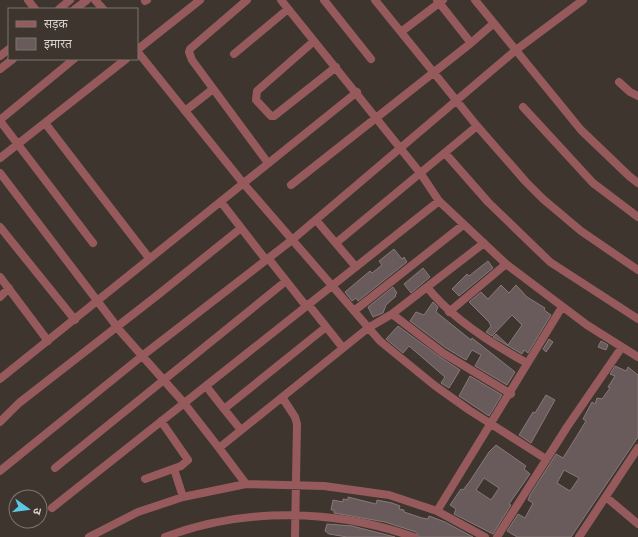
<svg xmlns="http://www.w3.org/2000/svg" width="638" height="537" font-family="Lato,'Noto Sans Devanagari',sans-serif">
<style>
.building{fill:#695b5b;stroke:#887979;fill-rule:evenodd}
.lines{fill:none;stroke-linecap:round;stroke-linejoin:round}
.minor{stroke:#975a5c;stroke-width:8}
.tertiary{stroke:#975a5c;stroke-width:8}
</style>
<rect width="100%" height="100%" fill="#3f352f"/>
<!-- building -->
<path class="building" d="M 394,249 L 402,259 L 404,257 L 407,262 L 358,301 L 356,298 L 352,301 L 345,292 L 370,271 L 372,273 L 382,265 L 379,261 Z
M 488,261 L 493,268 L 459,296 L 452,289 L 467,274 L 469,276 Z
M 423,268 L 430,277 L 411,293 L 404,284 Z
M 501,285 L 509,293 L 516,285 L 527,297 L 545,308 L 544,310 L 551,315 L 528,353 L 524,350 L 522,354 L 493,337 L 496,334 L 508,345 L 522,325 L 512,315 L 492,336 L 486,332 L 491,326 L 489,322 L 469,302 L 481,292 L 488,299 Z
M 393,287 L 397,293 L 395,295 L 396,296 L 386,305 L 383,313 L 373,317 L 368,307 Z
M 433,302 L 438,307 L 436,312 L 471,340 L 472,338 L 515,372 L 507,385 L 475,366 L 481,355 L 472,350 L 466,360 L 446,348 L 410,321 L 416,312 L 424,315 Z
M 398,326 L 440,357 L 460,370 L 449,388 L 441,383 L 445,377 L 409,346 L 403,353 L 386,339 Z
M 549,339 L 553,342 L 546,352 L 543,349 Z
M 601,341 L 608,345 L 606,350 L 598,347 Z
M 615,366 L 626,371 L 628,367 L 638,375 L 638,437 L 571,537 L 517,537 L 507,531 L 518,514 L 525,518 L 532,505 L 533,503 L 528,500 L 530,495 L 556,454 L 563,458 L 570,447 L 586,421 L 583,419 L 592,402 L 595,404 L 597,398 L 602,399 L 610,388 L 608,387 L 615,376 L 610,374 ZM 564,470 L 579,478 L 570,491 L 557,483 Z
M 470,376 L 502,395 L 489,416 L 459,396 Z
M 546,395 L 555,400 L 531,443 L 519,435 L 533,412 L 535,413 Z
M 496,445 L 526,466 L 524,469 L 530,474 L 509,504 L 511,505 L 493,534 L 454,514 L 456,509 L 450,505 L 461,489 L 463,490 L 470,481 L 489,452 ZM 484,478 L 499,488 L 491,500 L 476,490 Z
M 348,497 L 376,504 L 377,500 L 392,503 L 400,506 L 399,509 L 404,510 L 404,512 L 422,518 L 428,519 L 429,516 L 445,522 L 473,537 L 419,537 L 416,532 L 385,522 L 334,513 L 334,510 L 331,510 L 333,500 L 343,502 L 343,499 L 348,500 Z
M 327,524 L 352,526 L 395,537 L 347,537 L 329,534 L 325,531 Z"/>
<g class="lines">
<!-- minor -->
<path class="minor" d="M 28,0 L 35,9
M 95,0 L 103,9
M 247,0 L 190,49 L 189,52 L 192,60 L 268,163
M 281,0 L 421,174 L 439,201 L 506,264 L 587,325 L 638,357
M 324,0 L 371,59
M 375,0 L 477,126 L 526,182 L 543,199 L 581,231 L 638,270
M 437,0 L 471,43 L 494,23
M 475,0 L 581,130 L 629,176 L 638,183
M 145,1 L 147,0
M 401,32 L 443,0
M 314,41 L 257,91 L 256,100 L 271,116 L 274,116 L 336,67
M 137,50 L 200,0
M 137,51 L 243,183 L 380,341 L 434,385 L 469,410 L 546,459
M 234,54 L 288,9
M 619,82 L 630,92 L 638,96
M 523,107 L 593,183 L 638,217
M 185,111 L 213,89
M 0,120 L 74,59
M 0,121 L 93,243
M 45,123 L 149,258
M 445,153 L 488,202 L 550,262 L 638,319
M 0,158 L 126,59
M 0,173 L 121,332 L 184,403 L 219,448
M 291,185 L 471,43
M 221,202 L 266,260
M 316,220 L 356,267
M 0,227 L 75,320
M 336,243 L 477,126
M 268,258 L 306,306
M 0,277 L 48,341
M 427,287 C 452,319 492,344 527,363
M 0,297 L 9,288
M 308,304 L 343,348
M 354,311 L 463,225
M 449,312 L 506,264
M 392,314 L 443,353 L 511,394
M 0,379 L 357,92
M 206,386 L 224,409
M 282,397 L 295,417 L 297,424 L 295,537
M 0,422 L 19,403 L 159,294 L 241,228
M 241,430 L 224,409 L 326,327
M 55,468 L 286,281
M 174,469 L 183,497
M 0,471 L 142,356 L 292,240 L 516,50 L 583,0
M 145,479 L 181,466 L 188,460 L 161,421
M 246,484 L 219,448 L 368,328 L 392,314 L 484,243
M 606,497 L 638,524
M 52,508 L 439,201
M 437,511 L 562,307
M 89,537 L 138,512 L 183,497 L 246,484 L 324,486 L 389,495 L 437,511 L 485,537
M 165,537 C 244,507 335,509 414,537
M 497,537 L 567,427 L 622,347
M 579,537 L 638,448"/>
<!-- tertiary -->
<path class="tertiary" d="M 59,9 L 70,0
M 75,9 L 87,0
M 0,56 L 9,49
M 0,69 L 13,59"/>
</g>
<!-- legend -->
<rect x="8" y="8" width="130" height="52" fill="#3f352f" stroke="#7d746f"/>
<rect x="16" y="21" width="20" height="6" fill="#975a5c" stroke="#7d746f"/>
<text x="44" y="28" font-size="12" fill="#d9d2ce">सड़क</text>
<rect x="16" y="38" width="20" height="12" fill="#695b5b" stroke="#7d746f"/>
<text x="44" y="48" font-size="12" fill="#d9d2ce">इमारत</text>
<!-- north arrow -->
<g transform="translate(28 509) rotate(104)"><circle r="19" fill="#3f352f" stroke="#7d746f"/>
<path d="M0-3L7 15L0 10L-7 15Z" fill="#5bc8e6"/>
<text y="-6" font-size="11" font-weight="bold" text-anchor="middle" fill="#d9d2ce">उ</text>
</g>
</svg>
